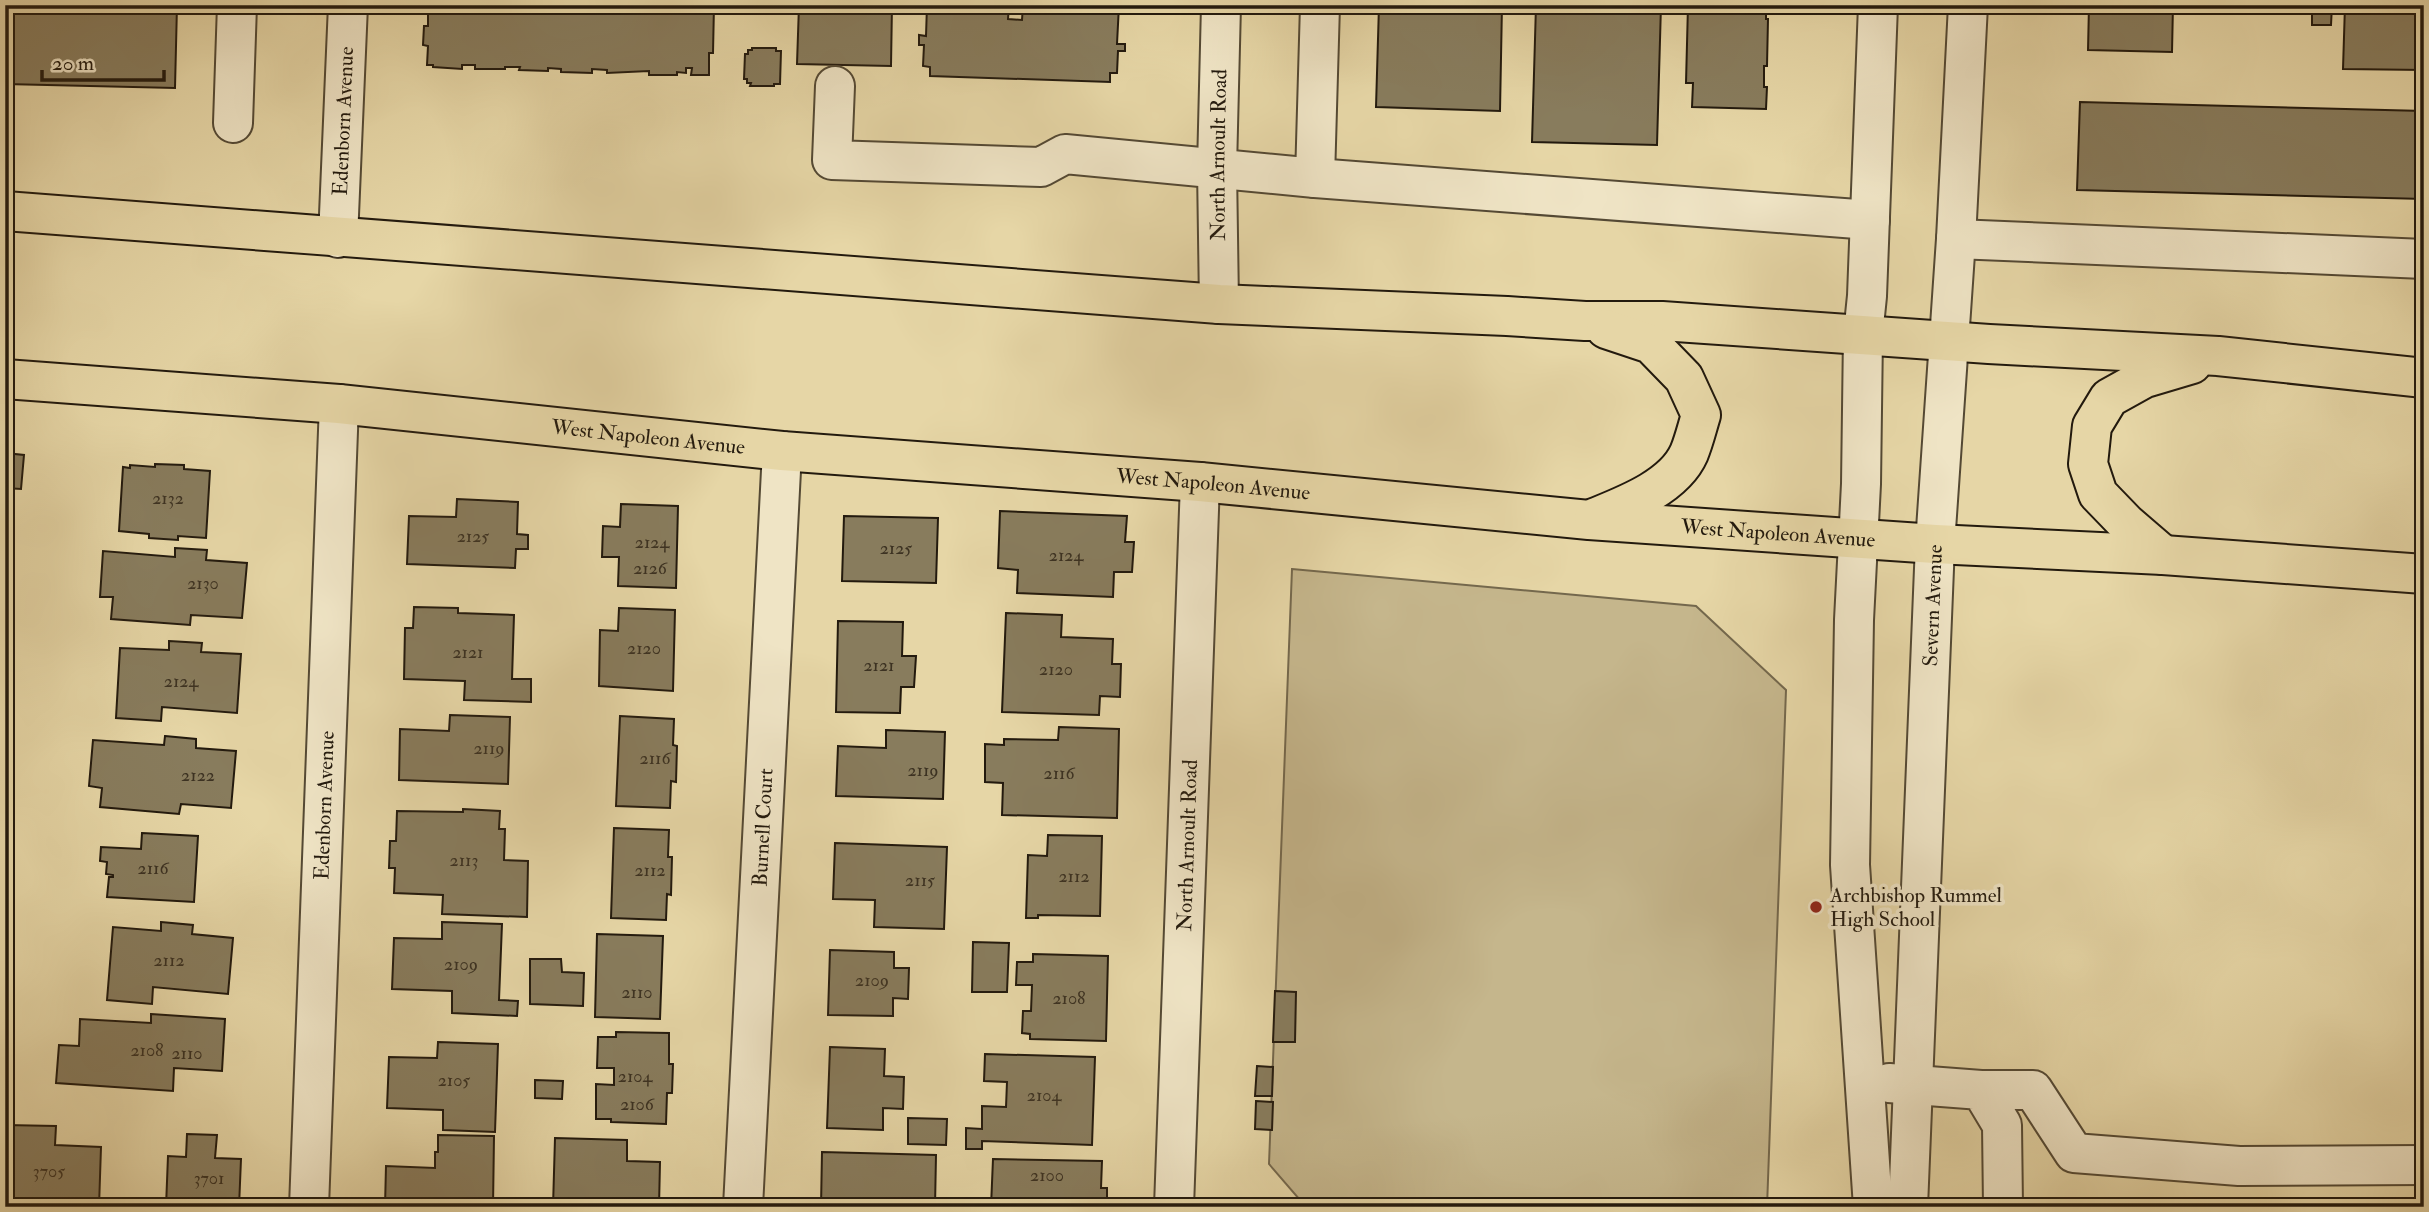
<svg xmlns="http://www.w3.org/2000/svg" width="2429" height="1212" font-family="'IM FELL Double Pica',serif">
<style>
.green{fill:#c5b68c;stroke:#74684d;stroke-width:2}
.building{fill:#887c5d;stroke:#231a0e;stroke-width:2}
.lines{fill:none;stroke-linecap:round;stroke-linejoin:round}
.minor-casing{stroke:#544934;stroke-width:42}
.major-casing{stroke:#231a0e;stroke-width:42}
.minor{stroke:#efe4c5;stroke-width:38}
.major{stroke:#e6d6a6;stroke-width:38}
.poi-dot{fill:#8f2418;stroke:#efe4c5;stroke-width:2.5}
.labels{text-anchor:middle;stroke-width:7;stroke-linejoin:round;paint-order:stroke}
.number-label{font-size:18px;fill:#3c3222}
.street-label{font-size:21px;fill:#231a0e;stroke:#efe4c5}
.poi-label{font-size:21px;fill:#231a0e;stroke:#efe4c5;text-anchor:start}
</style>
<rect width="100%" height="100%" fill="#e6d6a6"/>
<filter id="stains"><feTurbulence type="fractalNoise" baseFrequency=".00286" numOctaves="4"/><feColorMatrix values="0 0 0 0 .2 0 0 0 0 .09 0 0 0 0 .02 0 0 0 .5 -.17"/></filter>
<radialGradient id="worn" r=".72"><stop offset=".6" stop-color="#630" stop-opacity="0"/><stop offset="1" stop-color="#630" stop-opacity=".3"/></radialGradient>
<!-- green -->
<path class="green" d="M 1292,569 L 1696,606 L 1786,690 L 1767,1207 L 1306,1207 L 1269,1164 Z"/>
<!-- building -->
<path class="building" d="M 5,5 L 177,5 L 175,88 L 5,84 Z
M 425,5 L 714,5 L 713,53 L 709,53 L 709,75 L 691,75 L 692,68 L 686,68 L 686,73 L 677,72 L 677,75 L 649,75 L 649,71 L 607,73 L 607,70 L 592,69 L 592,73 L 561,72 L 561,69 L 548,68 L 548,71 L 519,70 L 520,67 L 505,67 L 505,69 L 475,69 L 475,65 L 462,65 L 462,69 L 433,67 L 433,65 L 427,65 L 428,46 L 423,45 L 424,26 L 428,26 L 428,11 L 425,11 Z
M 799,5 L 892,5 L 891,66 L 797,64 Z
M 927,5 L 1009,5 L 1008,19 L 1022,20 L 1023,5 L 1119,5 L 1117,44 L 1125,44 L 1125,51 L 1118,51 L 1117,73 L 1110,73 L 1110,82 L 930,76 L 930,67 L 923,66 L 924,45 L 919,45 L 919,35 L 926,36 Z
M 1379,5 L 1502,5 L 1500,111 L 1376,107 Z
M 1536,5 L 1661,5 L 1657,145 L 1532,142 Z
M 1688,5 L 1766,5 L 1766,19 L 1768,19 L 1767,66 L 1764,66 L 1764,87 L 1767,87 L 1766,109 L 1692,107 L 1693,83 L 1686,83 Z
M 2089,5 L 2173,5 L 2172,52 L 2088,50 Z
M 2312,5 L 2332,5 L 2331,25 L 2312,25 Z
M 2345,5 L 2424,5 L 2424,70 L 2343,69 Z
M 752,48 L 776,48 L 776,51 L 781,51 L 780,84 L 774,84 L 774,86 L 750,86 L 751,83 L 747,83 L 747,79 L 744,79 L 745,54 L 748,54 L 748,50 L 752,50 Z
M 2080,102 L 2424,111 L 2424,199 L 2077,190 Z
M 5,453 L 24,455 L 21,489 L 5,488 Z
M 155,464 L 184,465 L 184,469 L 210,471 L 206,538 L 178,536 L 178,540 L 149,538 L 149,534 L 119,531 L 123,467 L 130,468 L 130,465 L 155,467 Z
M 457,499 L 518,502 L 517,534 L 528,535 L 528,549 L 516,549 L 515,568 L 407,564 L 409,516 L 456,517 Z
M 621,504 L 678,506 L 676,588 L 618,586 L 619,557 L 602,557 L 603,526 L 620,527 Z
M 1000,511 L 1127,516 L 1125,542 L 1134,542 L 1132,572 L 1114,572 L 1113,597 L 1017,593 L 1018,570 L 998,568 Z
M 844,516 L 938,518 L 936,583 L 842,581 Z
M 175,548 L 207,550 L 206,560 L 247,563 L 242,618 L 191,615 L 190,625 L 111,619 L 113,597 L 100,597 L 103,551 L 175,557 Z
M 5,566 L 8,566 L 5,603 Z
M 414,607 L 458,608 L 458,613 L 514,615 L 512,679 L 531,679 L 531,702 L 464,700 L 465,681 L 404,679 L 405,628 L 413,628 Z
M 619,608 L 675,610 L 673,691 L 599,686 L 600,630 L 618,631 Z
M 1006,613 L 1062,615 L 1061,637 L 1113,639 L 1112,664 L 1121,664 L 1120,697 L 1100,696 L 1099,715 L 1002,712 Z
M 838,621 L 903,622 L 902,656 L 916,656 L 914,687 L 901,687 L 900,713 L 836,712 Z
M 169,641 L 202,643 L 201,652 L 241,654 L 237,713 L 162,707 L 161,721 L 116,718 L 120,648 L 169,650 Z
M 450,715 L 510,717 L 508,784 L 399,780 L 400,729 L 449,731 Z
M 620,716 L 674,719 L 673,745 L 677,746 L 676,782 L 671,781 L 670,808 L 616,806 Z
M 1059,727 L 1119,729 L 1117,818 L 1002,815 L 1003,783 L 985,782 L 985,744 L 1004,745 L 1004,739 L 1058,740 Z
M 886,730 L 945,732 L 943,799 L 836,796 L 838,746 L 886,748 Z
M 165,736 L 196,739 L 196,748 L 236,751 L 231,808 L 181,804 L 179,814 L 100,807 L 102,788 L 89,786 L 93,740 L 164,745 Z
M 463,809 L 500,811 L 499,829 L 505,829 L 504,860 L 528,861 L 527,917 L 442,914 L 443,895 L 394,893 L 395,868 L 389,868 L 390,841 L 396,841 L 397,811 L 463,812 Z
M 614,828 L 669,830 L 668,857 L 672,857 L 671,895 L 667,894 L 666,920 L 611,918 Z
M 142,833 L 198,836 L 194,902 L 107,897 L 109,877 L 113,877 L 113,875 L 106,874 L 107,862 L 100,861 L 101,847 L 141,849 Z
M 1048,835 L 1102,836 L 1100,916 L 1038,915 L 1038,918 L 1026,918 L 1028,855 L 1047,856 Z
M 835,843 L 947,847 L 944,929 L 874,927 L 875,900 L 833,899 Z
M 161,922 L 193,925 L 192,934 L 233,938 L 228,994 L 153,987 L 152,1004 L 107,1000 L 113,927 L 161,931 Z
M 442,922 L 502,924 L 499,1000 L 518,1001 L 517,1016 L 452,1013 L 452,991 L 392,989 L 394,938 L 442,939 Z
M 597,934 L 663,936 L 660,1019 L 595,1017 Z
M 973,942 L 1009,943 L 1007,992 L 972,992 Z
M 830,950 L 894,952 L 894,968 L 909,968 L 908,999 L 893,998 L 893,1016 L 828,1015 Z
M 1033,954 L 1108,956 L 1106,1041 L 1030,1039 L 1030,1034 L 1022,1033 L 1023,1011 L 1031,1011 L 1032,985 L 1016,985 L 1017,962 L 1033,962 Z
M 530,959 L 561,959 L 562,972 L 584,973 L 583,1006 L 530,1004 Z
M 1275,991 L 1296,992 L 1295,1042 L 1273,1042 Z
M 151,1014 L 225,1019 L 222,1071 L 174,1068 L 173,1091 L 56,1083 L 59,1045 L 79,1046 L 80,1019 L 151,1023 Z
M 616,1032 L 669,1033 L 669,1064 L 673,1064 L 672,1093 L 667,1093 L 666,1124 L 611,1122 L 611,1119 L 596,1119 L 596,1084 L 614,1085 L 614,1068 L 597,1068 L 598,1037 L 616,1037 Z
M 438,1042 L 498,1044 L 495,1132 L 443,1130 L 443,1110 L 387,1108 L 389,1057 L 437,1058 Z
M 830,1047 L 885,1049 L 884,1076 L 904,1077 L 903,1109 L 883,1108 L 883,1130 L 827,1128 Z
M 985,1054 L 1095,1057 L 1092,1145 L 982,1141 L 982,1149 L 966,1149 L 966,1128 L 982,1129 L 982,1106 L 1006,1107 L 1007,1082 L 984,1081 Z
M 1257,1066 L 1273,1067 L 1272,1096 L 1255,1096 Z
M 535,1080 L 563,1081 L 562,1099 L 535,1098 Z
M 1256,1101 L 1273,1102 L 1272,1130 L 1255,1129 Z
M 908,1118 L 947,1119 L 946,1145 L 908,1144 Z
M 5,1125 L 56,1126 L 55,1145 L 101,1147 L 99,1207 L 5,1207 Z
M 187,1134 L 217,1135 L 215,1158 L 241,1159 L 239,1207 L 166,1207 L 168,1156 L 186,1157 Z
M 438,1135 L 494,1136 L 493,1207 L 385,1207 L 386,1166 L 435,1168 L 435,1152 L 438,1152 Z
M 555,1138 L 627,1140 L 627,1161 L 660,1162 L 659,1207 L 553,1207 Z
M 822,1152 L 936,1155 L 935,1207 L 821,1207 Z
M 993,1159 L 1102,1161 L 1101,1188 L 1107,1188 L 1107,1207 L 991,1207 Z"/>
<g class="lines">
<defs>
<g id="minor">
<path d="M 835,86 L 832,160 L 1041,167 L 1065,154 L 1315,178 L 1320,5"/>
<path d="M 233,123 L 237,5"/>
<path d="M 1315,178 L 1870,220"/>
<path id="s1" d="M 338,238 L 348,5"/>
<path d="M 1956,239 L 2424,259"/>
<path id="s2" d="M 1219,304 L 1217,168 L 1221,5"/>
<path d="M 1889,1083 L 1981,1090 L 2002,1125 L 2003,1207"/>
<path d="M 1981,1090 L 2033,1090 L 2074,1153 L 2239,1166 L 2424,1165"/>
<path id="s3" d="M 309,1207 L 339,404"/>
<path id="s4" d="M 743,1207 L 782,451"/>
<path id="s5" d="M 1174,1207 L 1200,482"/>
<path d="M 1873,1207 L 1850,865 L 1854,620 L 1861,484 L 1863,335 L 1867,296 L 1878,5"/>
<path id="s6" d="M 1908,1207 L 1935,544 L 1956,239 L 1968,5"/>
</g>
<g id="major">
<path d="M 5,211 L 1219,304 L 1507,316 L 1585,321 L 1662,321 L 1989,344 L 2218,356 L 2424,378"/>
<path id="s7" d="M 5,379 L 339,404 L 782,451 L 1200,482 L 1589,520 L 1935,544 L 2163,555 L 2424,574"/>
<path d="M 1594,518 C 1626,505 1674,487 1689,453 C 1694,441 1697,428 1701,415 L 1684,378 L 1651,344 L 1606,329"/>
<path d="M 2163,555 L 2127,524 L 2098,494 L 2088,464 L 2092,426 L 2109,398 L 2145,378 L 2192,364"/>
</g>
</defs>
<!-- minor casing -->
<use href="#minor" class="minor-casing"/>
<!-- major casing -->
<use href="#major" class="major-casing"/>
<!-- minor -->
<use href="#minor" class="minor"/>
<!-- major -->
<use href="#major" class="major"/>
</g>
<!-- markers -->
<circle class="poi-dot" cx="1816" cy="907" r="7"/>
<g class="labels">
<!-- number labels -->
<g class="number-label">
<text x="168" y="504">2132</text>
<text x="473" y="542">2125</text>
<text x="652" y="548">2124</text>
<text x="896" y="554">2125</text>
<text x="1066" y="561">2124</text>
<text x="650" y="574">2126</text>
<text x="203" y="589">2130</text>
<text x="644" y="654">2120</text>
<text x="468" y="658">2121</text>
<text x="879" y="671">2121</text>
<text x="1056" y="675">2120</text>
<text x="181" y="687">2124</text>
<text x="489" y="754">2119</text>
<text x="655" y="764">2116</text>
<text x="923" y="776">2119</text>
<text x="1059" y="779">2116</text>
<text x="198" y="781">2122</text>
<text x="464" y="866">2113</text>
<text x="153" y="874">2116</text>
<text x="650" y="876">2112</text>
<text x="1074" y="882">2112</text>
<text x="920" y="886">2115</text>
<text x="169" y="966">2112</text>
<text x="461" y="970">2109</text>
<text x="872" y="986">2109</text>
<text x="637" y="998">2110</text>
<text x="1069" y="1004">2108</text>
<text x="147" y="1056">2108</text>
<text x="187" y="1059">2110</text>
<text x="635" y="1082">2104</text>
<text x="454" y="1086">2105</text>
<text x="1044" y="1101">2104</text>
<text x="637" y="1110">2106</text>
<text x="49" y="1177">3705</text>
<text x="1047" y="1181">2100</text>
<text x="209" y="1184">3701</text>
</g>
<!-- street labels -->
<g class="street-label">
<text dy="7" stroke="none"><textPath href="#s1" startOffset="117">Edenborn Avenue</textPath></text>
<text dy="7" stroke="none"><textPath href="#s2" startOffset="149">North Arnoult Road</textPath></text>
<text dy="7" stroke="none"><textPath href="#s7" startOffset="646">West Napoleon Avenue</textPath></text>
<text dy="7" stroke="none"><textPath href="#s7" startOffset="1213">West Napoleon Avenue</textPath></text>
<text dy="7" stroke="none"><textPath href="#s7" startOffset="1780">West Napoleon Avenue</textPath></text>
<text dy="7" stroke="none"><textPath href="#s6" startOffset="602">Severn Avenue</textPath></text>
<text dy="7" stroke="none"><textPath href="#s3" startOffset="402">Edenborn Avenue</textPath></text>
<text dy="7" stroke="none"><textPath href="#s4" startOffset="380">Burnell Court</textPath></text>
<text dy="7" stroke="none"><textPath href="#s5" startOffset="362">North Arnoult Road</textPath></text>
</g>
<!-- poi labels -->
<g class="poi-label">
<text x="1830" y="902">Archbishop Rummel<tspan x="1830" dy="24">High School</tspan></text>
</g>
</g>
<!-- margin -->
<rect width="2429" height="1212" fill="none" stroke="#e6d6a6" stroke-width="28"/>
<rect x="7" y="7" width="2415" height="1198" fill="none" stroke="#231a0e" stroke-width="3.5"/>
<rect x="14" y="14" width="2401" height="1184" fill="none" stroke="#231a0e" stroke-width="2"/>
<!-- scale -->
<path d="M42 70v10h122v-10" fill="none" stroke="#231a0e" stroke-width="3.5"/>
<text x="52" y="70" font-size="21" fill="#231a0e" stroke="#efe4c5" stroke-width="5" paint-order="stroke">20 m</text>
<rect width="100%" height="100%" filter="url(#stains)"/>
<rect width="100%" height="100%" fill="url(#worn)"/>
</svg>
